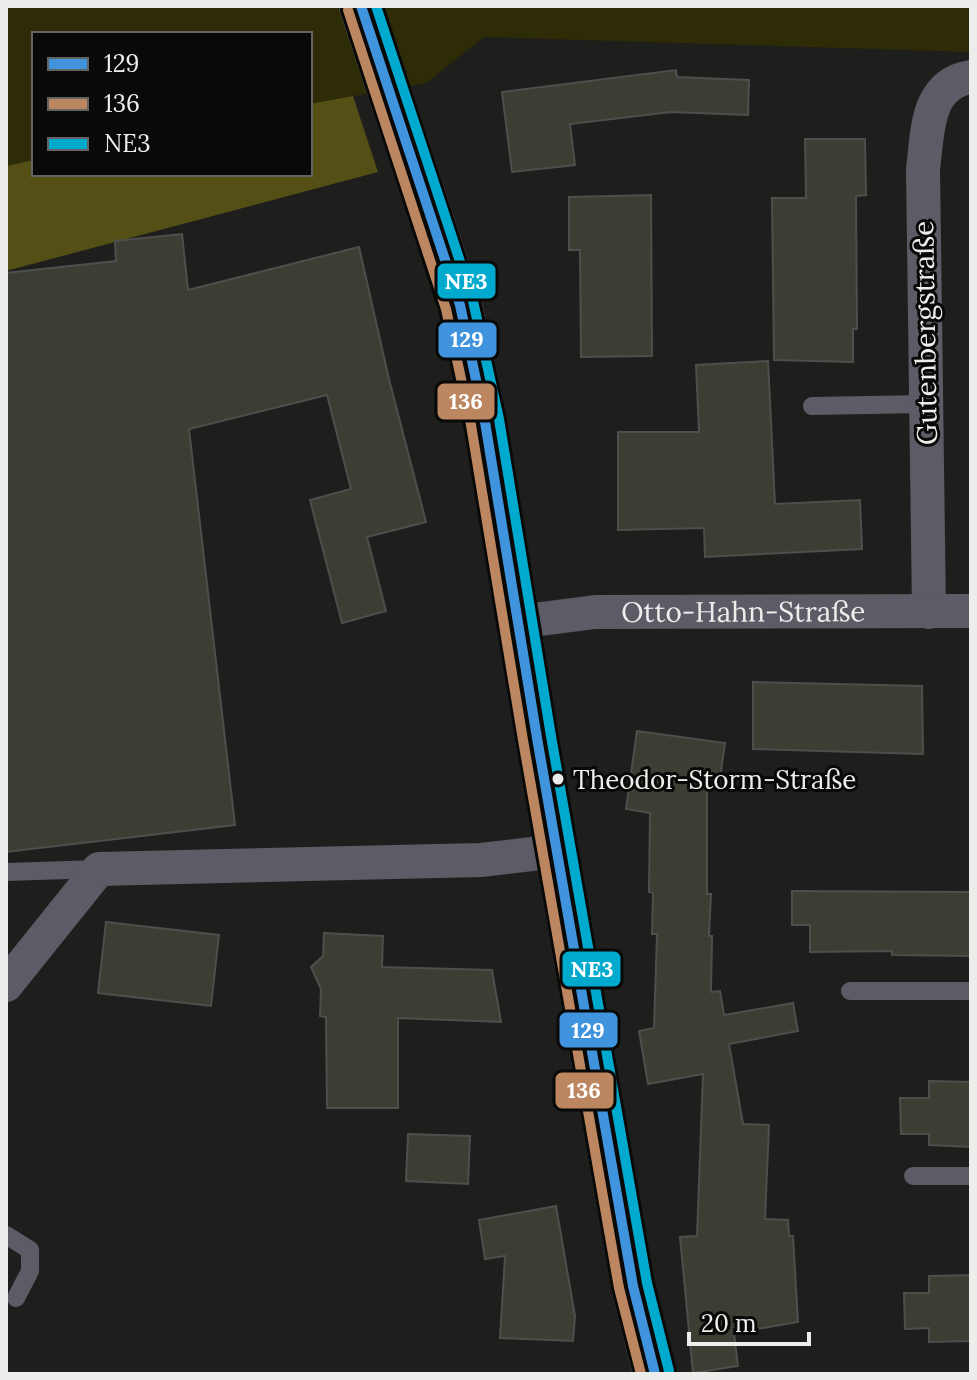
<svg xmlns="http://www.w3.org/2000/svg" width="977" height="1380" font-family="Lora,serif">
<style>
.green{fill:#2e2c06}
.forest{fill:#534f15}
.building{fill:#3e3d33;stroke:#4e4e4d;stroke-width:2}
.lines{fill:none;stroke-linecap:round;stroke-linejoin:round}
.lane{stroke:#5d5b65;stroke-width:18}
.street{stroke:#5d5b65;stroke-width:34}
.secondary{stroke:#55545e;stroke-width:44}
.bus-1-casing{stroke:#090908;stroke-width:16}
.bus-2-casing{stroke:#090908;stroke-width:16}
.bus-3-casing{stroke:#090908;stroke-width:16}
.bus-1{stroke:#4094de;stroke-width:10}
.bus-2{stroke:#bb8660;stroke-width:10}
.bus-3{stroke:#00a9ce;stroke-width:10}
.bus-dot{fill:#ededeb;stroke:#090908;stroke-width:3}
.labels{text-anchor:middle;stroke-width:6;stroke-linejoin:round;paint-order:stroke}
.bus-label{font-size:26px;fill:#ededeb;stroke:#090908;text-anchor:start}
.street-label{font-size:28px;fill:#ededeb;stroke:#090908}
.line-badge{stroke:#090908;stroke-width:3}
.badge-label{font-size:22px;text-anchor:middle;font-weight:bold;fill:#fff}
</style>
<rect width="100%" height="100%" fill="#1e1e1d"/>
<!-- green -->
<path class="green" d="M 6,6 L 971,6 L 971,52 L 484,37 L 426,83 L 310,104 L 310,34 L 34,34 L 34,160 L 6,166 Z"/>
<!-- forest -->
<path class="forest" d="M 353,96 L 378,172 L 6,271 L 6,166 L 34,160 L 34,174 L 310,174 L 310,104 Z"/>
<!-- building -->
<path class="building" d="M 676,70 L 677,77 L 749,80 L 748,115 L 671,112 L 570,124 L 575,165 L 512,172 L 502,92 Z
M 805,139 L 865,139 L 866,195 L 856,196 L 857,329 L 853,329 L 853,362 L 774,360 L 772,198 L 806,198 Z
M 651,195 L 652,356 L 581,357 L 580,250 L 569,250 L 569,197 Z
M 182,234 L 188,290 L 359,247 L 389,379 L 426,522 L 367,537 L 386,611 L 342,623 L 310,500 L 351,489 L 327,395 L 189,429 L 235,825 L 6,852 L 6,273 L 116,261 L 115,241 Z
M 768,361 L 775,504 L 860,500 L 862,549 L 705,557 L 704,528 L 618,530 L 618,432 L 699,432 L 696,365 Z
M 753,682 L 922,686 L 923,754 L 753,749 Z
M 637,731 L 725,743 L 720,778 L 707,776 L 707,894 L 711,894 L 709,936 L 712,936 L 711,992 L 720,991 L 724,1015 L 793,1003 L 798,1031 L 729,1044 L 743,1124 L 769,1125 L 765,1219 L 788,1220 L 789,1236 L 793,1236 L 798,1322 L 734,1333 L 738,1366 L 693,1373 L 680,1237 L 697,1236 L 703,1074 L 648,1084 L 639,1031 L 654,1028 L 657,934 L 652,934 L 653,893 L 649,892 L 650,813 L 626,809 Z
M 792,891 L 971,892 L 971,956 L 892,955 L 892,951 L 810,952 L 810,925 L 792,925 Z
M 106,922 L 219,935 L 211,1006 L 98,993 Z
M 324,933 L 383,936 L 382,967 L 492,970 L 501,1022 L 398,1018 L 398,1108 L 327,1108 L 326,1017 L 320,1016 L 321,989 L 311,967 L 323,956 Z
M 929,1081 L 971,1082 L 971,1147 L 929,1145 L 929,1134 L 901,1134 L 900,1098 L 929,1098 Z
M 408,1134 L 470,1136 L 468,1184 L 406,1181 Z
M 556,1206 L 575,1316 L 573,1341 L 500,1338 L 505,1256 L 485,1259 L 479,1220 Z
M 971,1275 L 971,1341 L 929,1342 L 929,1328 L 905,1329 L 904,1293 L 929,1293 L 929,1276 Z"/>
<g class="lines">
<!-- lane -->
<path class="lane" d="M 812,406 L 925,404
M 6,872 L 99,869
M 850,991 L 971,991
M 913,1176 L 971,1176
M 6,1235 L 30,1250 L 30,1271 L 16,1298"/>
<!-- street -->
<g class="street">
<path d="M 929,612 L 923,169 C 928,133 925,84 971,77"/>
<path id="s1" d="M 518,622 L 595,612 L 971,611"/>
<path d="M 6,985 L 99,869 L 481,860 L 557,851"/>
</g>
<!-- secondary -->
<path class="secondary" d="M 361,6 L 460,305 L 485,422 L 537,738 L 633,1286 L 655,1374"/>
<defs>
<path id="bus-1" d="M 361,6 L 460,305 L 485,422 L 537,738 L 633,1286 L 655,1374"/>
<path id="bus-2" d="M 348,10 L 446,309 L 471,425 L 523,740 L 619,1288 L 641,1374"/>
<path id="bus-3" d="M 376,6 L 473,301 L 499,419 L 551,736 L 647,1283 L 669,1371"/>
</defs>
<!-- bus-1 casing -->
<use href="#bus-1" class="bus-1-casing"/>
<!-- bus-2 casing -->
<use href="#bus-2" class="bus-2-casing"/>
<!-- bus-3 casing -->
<use href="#bus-3" class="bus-3-casing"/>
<!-- bus-1 -->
<use href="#bus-1" class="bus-1"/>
<!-- bus-2 -->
<use href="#bus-2" class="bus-2"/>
<!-- bus-3 -->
<use href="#bus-3" class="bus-3"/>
</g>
<!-- markers -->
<circle class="bus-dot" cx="558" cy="779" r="7"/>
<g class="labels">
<!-- bus labels -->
<g class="bus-label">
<text x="573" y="789">Theodor-Storm-Straße</text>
</g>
<!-- street labels -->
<g class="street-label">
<text transform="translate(925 333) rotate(-91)" y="10">Gutenbergstraße</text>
<text dy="10" stroke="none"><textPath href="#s1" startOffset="226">Otto-Hahn-Straße</textPath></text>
</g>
</g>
<g class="line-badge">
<rect x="436" y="262" width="61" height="38" rx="8" fill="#00a9ce"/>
<rect x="437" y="321" width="61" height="38" rx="8" fill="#4094de"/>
<rect x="436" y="382" width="60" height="39" rx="8" fill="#bb8660"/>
<rect x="561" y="950" width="61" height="38" rx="8" fill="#00a9ce"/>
<rect x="558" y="1011" width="61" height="38" rx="8" fill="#4094de"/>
<rect x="554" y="1071" width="61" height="39" rx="8" fill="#bb8660"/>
</g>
<g class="badge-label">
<text x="466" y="289">NE3</text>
<text x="467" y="347">129</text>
<text x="466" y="409">136</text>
<text x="592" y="977">NE3</text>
<text x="588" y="1038">129</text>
<text x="584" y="1098">136</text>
</g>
<!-- border -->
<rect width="977" height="1380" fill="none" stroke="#ededeb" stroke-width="16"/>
<!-- legend -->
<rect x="32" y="32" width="280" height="144" fill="#090908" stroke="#646463" stroke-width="2"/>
<rect x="48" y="58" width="40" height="12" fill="#4094de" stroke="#646463" stroke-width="2"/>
<text x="104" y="72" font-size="24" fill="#ededeb">129</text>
<rect x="48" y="98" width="40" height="12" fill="#bb8660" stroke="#646463" stroke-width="2"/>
<text x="104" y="112" font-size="24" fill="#ededeb">136</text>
<rect x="48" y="138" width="40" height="12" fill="#00a9ce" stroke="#646463" stroke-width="2"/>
<text x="104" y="152" font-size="24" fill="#ededeb">NE3</text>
<!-- scale -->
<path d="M689 1332v12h120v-12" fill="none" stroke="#ededeb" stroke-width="4"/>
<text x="701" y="1332" font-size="24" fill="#ededeb" stroke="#090908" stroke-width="6" paint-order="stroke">20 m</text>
</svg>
